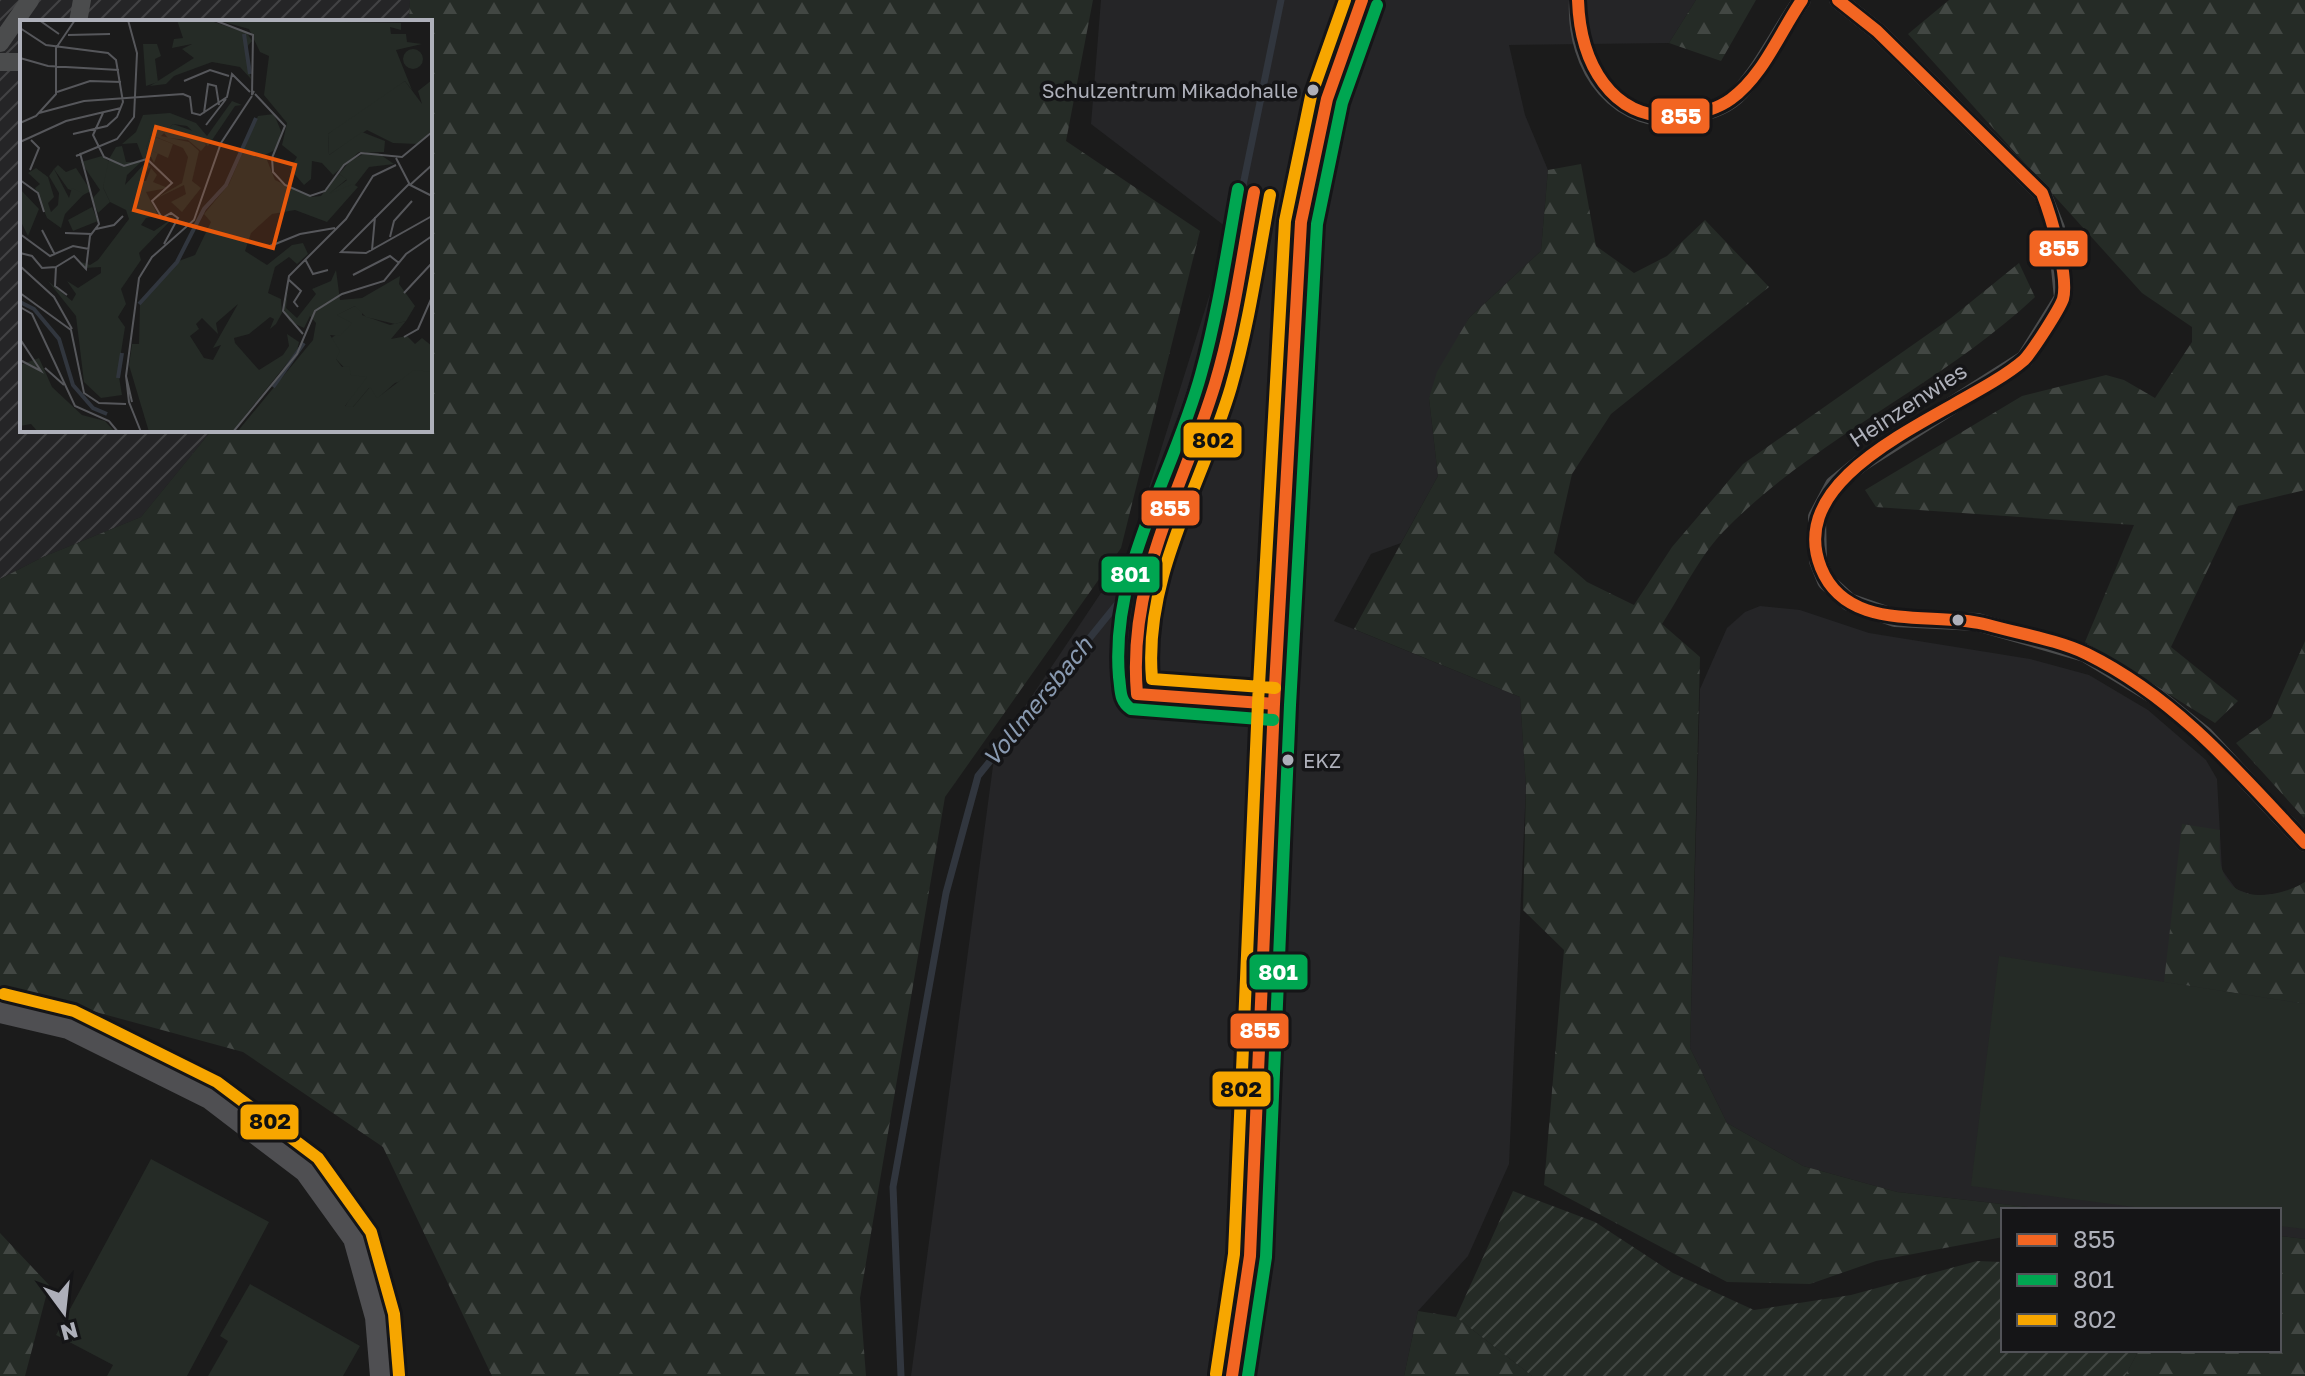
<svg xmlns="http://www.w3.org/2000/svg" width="2305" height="1376" font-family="'Golos Text',sans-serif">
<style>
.built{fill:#252527}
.industrial{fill:url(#industrial-furrows)}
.forest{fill:url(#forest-firs)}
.park{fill:#252b26}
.garden{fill:url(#garden-furrows)}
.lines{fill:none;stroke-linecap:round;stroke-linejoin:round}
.stream{stroke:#31363e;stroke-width:7}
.street{stroke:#4b4c4d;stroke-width:18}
.secondary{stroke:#4f4f52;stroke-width:26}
.bus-1-casing{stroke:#151517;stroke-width:18}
.bus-2-casing{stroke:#151517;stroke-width:18}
.bus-3-casing{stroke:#151517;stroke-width:18}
.bus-1{stroke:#f26522;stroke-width:12}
.bus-2{stroke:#00a651;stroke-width:12}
.bus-3{stroke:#f7a600;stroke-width:12}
.bus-dot{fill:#aeb0ba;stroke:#151517;stroke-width:3}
.labels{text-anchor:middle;stroke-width:7;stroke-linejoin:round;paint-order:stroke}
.bus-label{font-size:20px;fill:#aeb0ba;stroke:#151517;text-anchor:end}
.street-label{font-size:22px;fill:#aeb0ba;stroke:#151517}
.water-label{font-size:24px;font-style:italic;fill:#899ab1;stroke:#151517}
.inset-river{fill:none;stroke:#31363e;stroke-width:4}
.inset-road{fill:none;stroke:#56575b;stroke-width:2}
.view{fill:#e8590c;fill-opacity:0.15;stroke:#e8590c;stroke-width:4}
.inset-edge{fill:none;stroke:#aeb0ba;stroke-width:4}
.line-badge{stroke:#151517;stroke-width:3}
.badge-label{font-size:22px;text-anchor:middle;font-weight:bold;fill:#fff}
.pale-badge-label{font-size:22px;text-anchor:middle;font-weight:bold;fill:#111}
</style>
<defs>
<pattern id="industrial-furrows" width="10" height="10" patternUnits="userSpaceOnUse" patternTransform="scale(2)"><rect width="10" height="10" fill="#252527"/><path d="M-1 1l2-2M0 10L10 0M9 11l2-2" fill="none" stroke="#424244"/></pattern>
<pattern id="forest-firs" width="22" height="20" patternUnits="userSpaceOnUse" patternTransform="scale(2)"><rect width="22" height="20" fill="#252b26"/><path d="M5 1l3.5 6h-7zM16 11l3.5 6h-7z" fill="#424743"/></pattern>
<pattern id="garden-furrows" width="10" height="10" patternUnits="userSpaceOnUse" patternTransform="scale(2)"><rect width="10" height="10" fill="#252b26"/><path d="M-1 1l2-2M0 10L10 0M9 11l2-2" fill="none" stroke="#424743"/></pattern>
</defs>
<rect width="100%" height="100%" fill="#1b1b1b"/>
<!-- built -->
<path class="built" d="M 1101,0 L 1696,0 L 1669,43 L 1509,45 L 1525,115 L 1548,170 L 1541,251 L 1469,318 L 1429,398 L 1438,476 L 1401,543 L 1371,554 L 1334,621 L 1520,697 L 1526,786 L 1509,1164 L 1468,1256 L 1418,1311 L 1404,1376 L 911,1376 L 995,751 L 1129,551 L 1230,230 L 1091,124 Z
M 1760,606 L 1800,610 L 1869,633 L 2030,659 L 2089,675 L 2148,710 L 2206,760 L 2217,779 L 2222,870 L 2236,889 L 2255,896 L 2289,892 L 2305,882 L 2305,1239 L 2279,1236 L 2279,1210 L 2054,1210 L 1897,1192 L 1803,1166 L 1727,1123 L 1690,1048 L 1700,689 L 1727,628 L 1745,612 Z"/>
<!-- industrial -->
<path class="industrial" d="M 0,0 L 410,0 L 409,22 L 22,22 L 22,430 L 212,430 L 141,517 L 43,557 L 0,579 Z"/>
<!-- forest -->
<path class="forest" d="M 410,0 L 1093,0 L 1066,141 L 1200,231 L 1121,548 L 945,797 L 860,1298 L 866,1376 L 492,1376 L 383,1147 L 243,1052 L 0,986 L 0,579 L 43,557 L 141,517 L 212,430 L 430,430 L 430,22 L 409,22 Z
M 1696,0 L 1756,0 L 1721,61 L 1669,43 Z
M 1949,0 L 2305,0 L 2305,490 L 2238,506 L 2171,647 L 2238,701 L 2215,723 L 2085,642 L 2134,525 L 1876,507 L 1865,490 L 2022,396 L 2106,375 L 2124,380 L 2155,398 L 2192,342 L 2192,327 L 2142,293 L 1908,34 Z
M 1581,164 L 1596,246 L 1634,273 L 1667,256 L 1705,220 L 1769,287 L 1611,414 L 1572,474 L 1554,553 L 1587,582 L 1634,605 L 1672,547 L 1743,464 L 1951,318 L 2019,263 L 2035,297 C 1940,386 1814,438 1723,532 C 1699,557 1681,595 1662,624 L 1700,657 L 1690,1048 L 1727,1123 L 1803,1166 L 1897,1192 L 2054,1210 L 2003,1210 L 2003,1237 L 1876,1261 L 1810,1284 L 1727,1282 L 1544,1185 L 1564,950 L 1523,910 L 1526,786 L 1520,697 L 1354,629 L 1438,476 L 1429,398 L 1437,372 L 1469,318 L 1541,251 L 1548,170 Z
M 2305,641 L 2305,815 L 2304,818 L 2236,743 L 2271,718 Z
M 2182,824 L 2220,830 C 2220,842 2218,858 2222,869 C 2233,906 2281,897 2305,882 L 2305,1004 L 2164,982 Z
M 0,1233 L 49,1285 L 25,1376 L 0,1376 Z
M 2279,1236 L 2305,1239 L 2305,1376 L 2125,1376 L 2139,1350 L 2279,1350 Z
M 1418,1311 L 1456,1317 L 1532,1376 L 1404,1376 Z"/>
<!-- park -->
<path class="park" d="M 1999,956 L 2305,1004 L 2305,1229 L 2279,1226 L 2279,1210 L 2157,1210 L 1971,1186 Z
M 151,1159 L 269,1222 L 187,1376 L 107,1376 L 113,1365 L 56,1335 Z
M 250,1284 L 360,1346 L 343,1376 L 208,1376 L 228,1341 L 220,1336 Z"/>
<!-- garden -->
<path class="garden" d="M 1513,1191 L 1595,1222 L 1673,1273 L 1754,1310 L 1851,1295 L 1977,1261 L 2003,1262 L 2003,1350 L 2139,1350 L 2125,1376 L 1532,1376 L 1456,1317 Z"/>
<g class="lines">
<!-- stream -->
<path class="stream" d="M 901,1376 L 893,1187 L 946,893 L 978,776 L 1118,603 L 1217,312 L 1281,0"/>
<!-- street -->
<path class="street" d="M 1578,0 C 1574,67 1618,131 1691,115 C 1709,112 1728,105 1740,92 C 1763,68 1782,28 1802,0
M 1838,0 L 1877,31 L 2042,193 L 2056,228 L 2063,298 L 2025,359 L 1861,463 L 1834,485 L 1817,517 L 1818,561 L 1826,581 L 1849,602 L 1895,618 L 1977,622 L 2085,653 L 2157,697 L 2204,735 L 2305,843
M 78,22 L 82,0
M 0,43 L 30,0
M 0,62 L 22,62"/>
<!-- secondary -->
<path class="secondary" d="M 0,1010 L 69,1026 L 210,1096 L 307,1170 L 356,1238 L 378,1317 L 383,1376
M 1232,1376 L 1250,1256 L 1274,704 L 1301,222 L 1327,99 L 1362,0"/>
<defs>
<path id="bus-1" d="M 1578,0 C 1580,61 1610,122 1680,116 C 1698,114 1716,110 1731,99 C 1763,76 1780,32 1802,0
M 1838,0 L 1877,31 L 2042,193 C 2051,216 2069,276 2063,299 C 2059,310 2032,352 2024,360 C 1966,411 1780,466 1821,568 C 1848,635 1934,610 1988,625 C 2020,634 2058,640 2087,654 C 2176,698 2239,772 2305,843
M 1254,192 C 1242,256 1234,321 1215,384 C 1183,490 1127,578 1137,694 L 1274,704
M 1232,1376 L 1250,1256 L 1274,704 L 1301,222 L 1327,99 L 1362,0"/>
<path id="bus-2" d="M 1238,189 C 1227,251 1218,313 1201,374 C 1174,474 1110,569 1119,677 C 1121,690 1119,701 1131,709 L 1273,720
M 1248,1376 L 1266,1257 L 1290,705 L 1317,224 L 1342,103 L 1377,5"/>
<path id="bus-3" d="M 1270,195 C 1258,259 1249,324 1231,387 C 1203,483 1143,575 1152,679 L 1275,688
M 4,994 L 74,1011 L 217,1082 L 318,1158 L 371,1232 L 394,1314 L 399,1375
M 1216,1374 L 1234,1254 L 1258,703 L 1285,221 L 1311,96 L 1345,0"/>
</defs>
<!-- bus-1 casing -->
<use href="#bus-1" class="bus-1-casing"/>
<!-- bus-2 casing -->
<use href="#bus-2" class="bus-2-casing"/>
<!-- bus-3 casing -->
<use href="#bus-3" class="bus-3-casing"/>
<!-- bus-1 -->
<use href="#bus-1" class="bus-1"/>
<!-- bus-2 -->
<use href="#bus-2" class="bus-2"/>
<!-- bus-3 -->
<use href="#bus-3" class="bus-3"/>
</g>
<!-- markers -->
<g class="bus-dot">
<circle cx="1313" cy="90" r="7"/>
<circle cx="1958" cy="620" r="7"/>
<circle cx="1288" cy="760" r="7"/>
</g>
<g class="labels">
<!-- bus labels -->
<g class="bus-label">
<text x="1298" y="98">Schulzentrum Mikadohalle</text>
<text x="1303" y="768" text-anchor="start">EKZ</text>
</g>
<!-- street labels -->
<g class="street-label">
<text transform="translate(1908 405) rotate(-33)" y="8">Heinzenwies</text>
</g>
<!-- water labels -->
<g class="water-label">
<text transform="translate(1038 702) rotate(-51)" y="8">Vollmersbach</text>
</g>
</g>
<!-- overview -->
<g transform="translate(20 20)">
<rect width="412" height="412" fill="#1b1b1b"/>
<path d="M 412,60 L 412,110 L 398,124 L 373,123 L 347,110 L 309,135 L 308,114 L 344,85 L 385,61 L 402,84 L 398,71 ZM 347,132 L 358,133 L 374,144 L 349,147 L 335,165 L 304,177 L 327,160 L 319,154 L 330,141 ZM 82,136 L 91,143 L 83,167 L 90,182 L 78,193 L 72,179 L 80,170 L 61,142 ZM 38,145 L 46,152 L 56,148 L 71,171 L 63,175 L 48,169 L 34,149 ZM 335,286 L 343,289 L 342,295 L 370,305 L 386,301 L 371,319 L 387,316 L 395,324 L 402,318 L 412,326 L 412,352 L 375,363 L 357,379 L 349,368 L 333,387 L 325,387 L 333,371 L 331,355 L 316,339 L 309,320 L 331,303 L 316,295 Z" fill="#252b26"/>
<path d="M 157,0 L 188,0 L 227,13 L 232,21 L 225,29 L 231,59 L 220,47 L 192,42 L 154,56 L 146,64 L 130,66 L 174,38 L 162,29 L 172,24 L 152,28 L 154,19 L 163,18 ZM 197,0 L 381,3 L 381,10 L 370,7 L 371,14 L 386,14 L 387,22 L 402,24 L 376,30 L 392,70 L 385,61 L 308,114 L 309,135 L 342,112 L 365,121 L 364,132 L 339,132 L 313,155 L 302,143 L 292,141 L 291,159 L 284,165 L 270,149 L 277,137 L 262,125 L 267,103 L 244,75 L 249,36 L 240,32 L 229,9 ZM 212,81 L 222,85 L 215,86 L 188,126 L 167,106 L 153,104 L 141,116 L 169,122 L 179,131 L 172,161 L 181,168 L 162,192 L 151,182 L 166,174 L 164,165 L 135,179 L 162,163 L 168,137 L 163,128 L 131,115 L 126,128 L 138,133 L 134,143 L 131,137 L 123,139 L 117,123 L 102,124 L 116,112 L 123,95 L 150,93 L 176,103 L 187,116 ZM 254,94 L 261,111 L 257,129 L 245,135 L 255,160 L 291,177 L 301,176 L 319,154 L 327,159 L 309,174 L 333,164 L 338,167 L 307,202 L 275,190 L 252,194 L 231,213 L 225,231 L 247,245 L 272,225 L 283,223 L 288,234 L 277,244 L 269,237 L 255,247 L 248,273 L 261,279 L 262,293 L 256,304 L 250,309 L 254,299 L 250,297 L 229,314 L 214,318 L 215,323 L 239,350 L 263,335 L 269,326 L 267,314 L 279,322 L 277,331 L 212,412 L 129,412 L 109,345 L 112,324 L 119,324 L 120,284 L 156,242 L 175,235 L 191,202 L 184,194 L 209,164 L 238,96 ZM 218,284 L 193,328 L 201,325 L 193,340 L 184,338 L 170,316 L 179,309 L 176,304 L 182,298 L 198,314 L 196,303 ZM 102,126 L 106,142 L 121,142 L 107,155 L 105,165 L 127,141 L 130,147 L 119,161 L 126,161 L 131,148 L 137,155 L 133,162 L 148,168 L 126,172 L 138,195 L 126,198 L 121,205 L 134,211 L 153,198 L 119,233 L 121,240 L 101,269 L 106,284 L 98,297 L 105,307 L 98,351 L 102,375 L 81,378 L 64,362 L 56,296 L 28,261 L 52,281 L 56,274 L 47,261 L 58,268 L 81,253 L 81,247 L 65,248 L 61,242 L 70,245 L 78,240 L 109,199 L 106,190 L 90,182 L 83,167 L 89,139 L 96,127 ZM 16,148 L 28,157 L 34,177 L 28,183 L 31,192 L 38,185 L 39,173 L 29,156 L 34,149 L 49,178 L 52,168 L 64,174 L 45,194 L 41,208 L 27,198 L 15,168 L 20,164 L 8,153 ZM 0,169 L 19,189 L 8,216 L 0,200 ZM 72,187 L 78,201 L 53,211 L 48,200 ZM 316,250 L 320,280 L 342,278 L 380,256 L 379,264 L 395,286 L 386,301 L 375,304 L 346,297 L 335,286 L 317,295 L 332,303 L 320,316 L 310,315 L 320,331 L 316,339 L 322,347 L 329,346 L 331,355 L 347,357 L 325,386 L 333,387 L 350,367 L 357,378 L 394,350 L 412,352 L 412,412 L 217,412 L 293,320 L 296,303 L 290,296 L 284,308 L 269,301 L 264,290 L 268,271 L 266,288 L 277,298 L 296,274 L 292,269 L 311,261 ZM 19,338 L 32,367 L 62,395 L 85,401 L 95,412 L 18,412 L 11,404 L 0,406 L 0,345 Z" fill="#252b26" fill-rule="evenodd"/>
<path d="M383 39a10 10 0 1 1 20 0a10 10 0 1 1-20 0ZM 130,115 L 153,124 L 148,138 L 126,128 Z" fill="#252b26"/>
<path d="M 123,24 L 137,24 L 141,36 L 135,39 L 138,62 L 126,66 ZM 153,104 L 176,112 L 186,125 L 181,131 L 168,120 L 148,118 L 144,113 Z" fill="#252b26"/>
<path class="inset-river" d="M 224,14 L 230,54M 0,282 L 14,289 L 39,319 L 53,365 L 73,388 L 87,394M 119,284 L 157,242 L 184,189 L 206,165 L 236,98M 98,358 L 102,333M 253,367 L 284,323"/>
<path class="inset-road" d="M 19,0 L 39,14M 194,0 L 233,15 L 232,75 L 234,71M 0,8 L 26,25 L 88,33 L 96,40 L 103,82 L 97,97 L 87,106 L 53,114M 48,15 L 90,14M 0,38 L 28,46 L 99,50M 164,61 L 190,50 L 209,56M 37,72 L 70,61 L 101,62M 235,74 L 265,106 L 252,138 L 253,152 L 265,165 L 290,176 L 305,171 L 324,145 L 341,133 L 382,137 L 412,112M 19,93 L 64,81 L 163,74 L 170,77 L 172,93 L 180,95 L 207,77 L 212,54 L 230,72M 83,93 L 73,115 L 84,137 L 104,146 L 127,139 L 152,163 L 132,181 L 142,198 L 151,193 L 158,198 L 144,224M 184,93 L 188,64 L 196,66 L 199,85M 0,103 L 16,96 L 36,74 L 36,28 L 55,0M 186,105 L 206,79M 0,122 L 46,101 L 101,88M 56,136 L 97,119 L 114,97 L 117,33 L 108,0M 376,138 L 390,165 L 412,176M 10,150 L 19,128 L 11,120M 0,160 L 18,173 L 24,192M 389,164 L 321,232 L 346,233 L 412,196M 390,165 L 412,145M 76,209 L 94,205 L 103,196M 22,210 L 35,235M 45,213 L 72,214M 0,214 L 30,236 L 53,226 L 69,229M 370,217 L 374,201 L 392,181M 254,224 L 248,227 L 280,214 L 315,208M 352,230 L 355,197M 0,233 L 12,236 L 22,248 L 36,247M 285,239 L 293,254 L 308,250M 0,246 L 34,277 L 52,309M 36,247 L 54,236 L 66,249 L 70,216 L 79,204 L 60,133M 36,247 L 35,266 L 47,275M 333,255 L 370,236 L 379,243M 268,259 L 281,271 L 274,282 L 278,287M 0,273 L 51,310 L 64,373 L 79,383 L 106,384M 384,273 L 412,243M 0,287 L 12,294 L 55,386 L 89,401 L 98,412M 283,314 L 263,291 L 269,256 L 326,199 L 353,156 L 376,145M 384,317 L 398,309 L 412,277M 0,319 L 21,351 L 0,340M 25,348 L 44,365M 106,356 L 112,382M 121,412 L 109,382 L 106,356 L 119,258 L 132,237 L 174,200 L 201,123 L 232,76M 213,412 L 277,334 L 295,291 L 322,274 L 364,261 L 386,234 L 412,216"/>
<path class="view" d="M 136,107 L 275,145 L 253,228 L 114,190 Z"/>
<rect width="412" height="412" class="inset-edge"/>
</g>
<g class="line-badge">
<rect x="1650" y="97" width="61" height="38" rx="8" fill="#f26522"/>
<rect x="2028" y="229" width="61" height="39" rx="8" fill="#f26522"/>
<rect x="1182" y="421" width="61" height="38" rx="8" fill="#f7a600"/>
<rect x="1140" y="489" width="61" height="38" rx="8" fill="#f26522"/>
<rect x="1100" y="555" width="61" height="39" rx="8" fill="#00a651"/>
<rect x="1248" y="953" width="61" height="38" rx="8" fill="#00a651"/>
<rect x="1229" y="1012" width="61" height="38" rx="8" fill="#f26522"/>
<rect x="1211" y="1070" width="61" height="38" rx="8" fill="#f7a600"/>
<rect x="239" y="1103" width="61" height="38" rx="8" fill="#f7a600"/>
</g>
<g class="badge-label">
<text x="1681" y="124">855</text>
<text x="2059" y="256">855</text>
<text x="1170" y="516">855</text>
<text x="1130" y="582">801</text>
<text x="1278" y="980">801</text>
<text x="1260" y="1038">855</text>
</g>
<g class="pale-badge-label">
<text x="1213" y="448">802</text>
<text x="1241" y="1097">802</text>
<text x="270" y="1129">802</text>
</g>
<!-- legend -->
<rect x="2001" y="1208" width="280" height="144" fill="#151517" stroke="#525358" stroke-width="2"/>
<rect x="2017" y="1234" width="40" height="12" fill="#f26522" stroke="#525358" stroke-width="2"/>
<text x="2073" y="1248" font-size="24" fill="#aeb0ba">855</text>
<rect x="2017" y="1274" width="40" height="12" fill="#00a651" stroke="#525358" stroke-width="2"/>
<text x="2073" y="1288" font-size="24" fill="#aeb0ba">801</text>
<rect x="2017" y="1314" width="40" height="12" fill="#f7a600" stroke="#525358" stroke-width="2"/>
<text x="2073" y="1328" font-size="24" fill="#aeb0ba">802</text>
<!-- north arrow -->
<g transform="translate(64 1312) rotate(165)" stroke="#151517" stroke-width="6" paint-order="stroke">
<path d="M0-6L14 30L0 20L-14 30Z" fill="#aeb0ba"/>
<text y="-12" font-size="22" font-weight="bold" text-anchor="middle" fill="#aeb0ba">N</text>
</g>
</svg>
